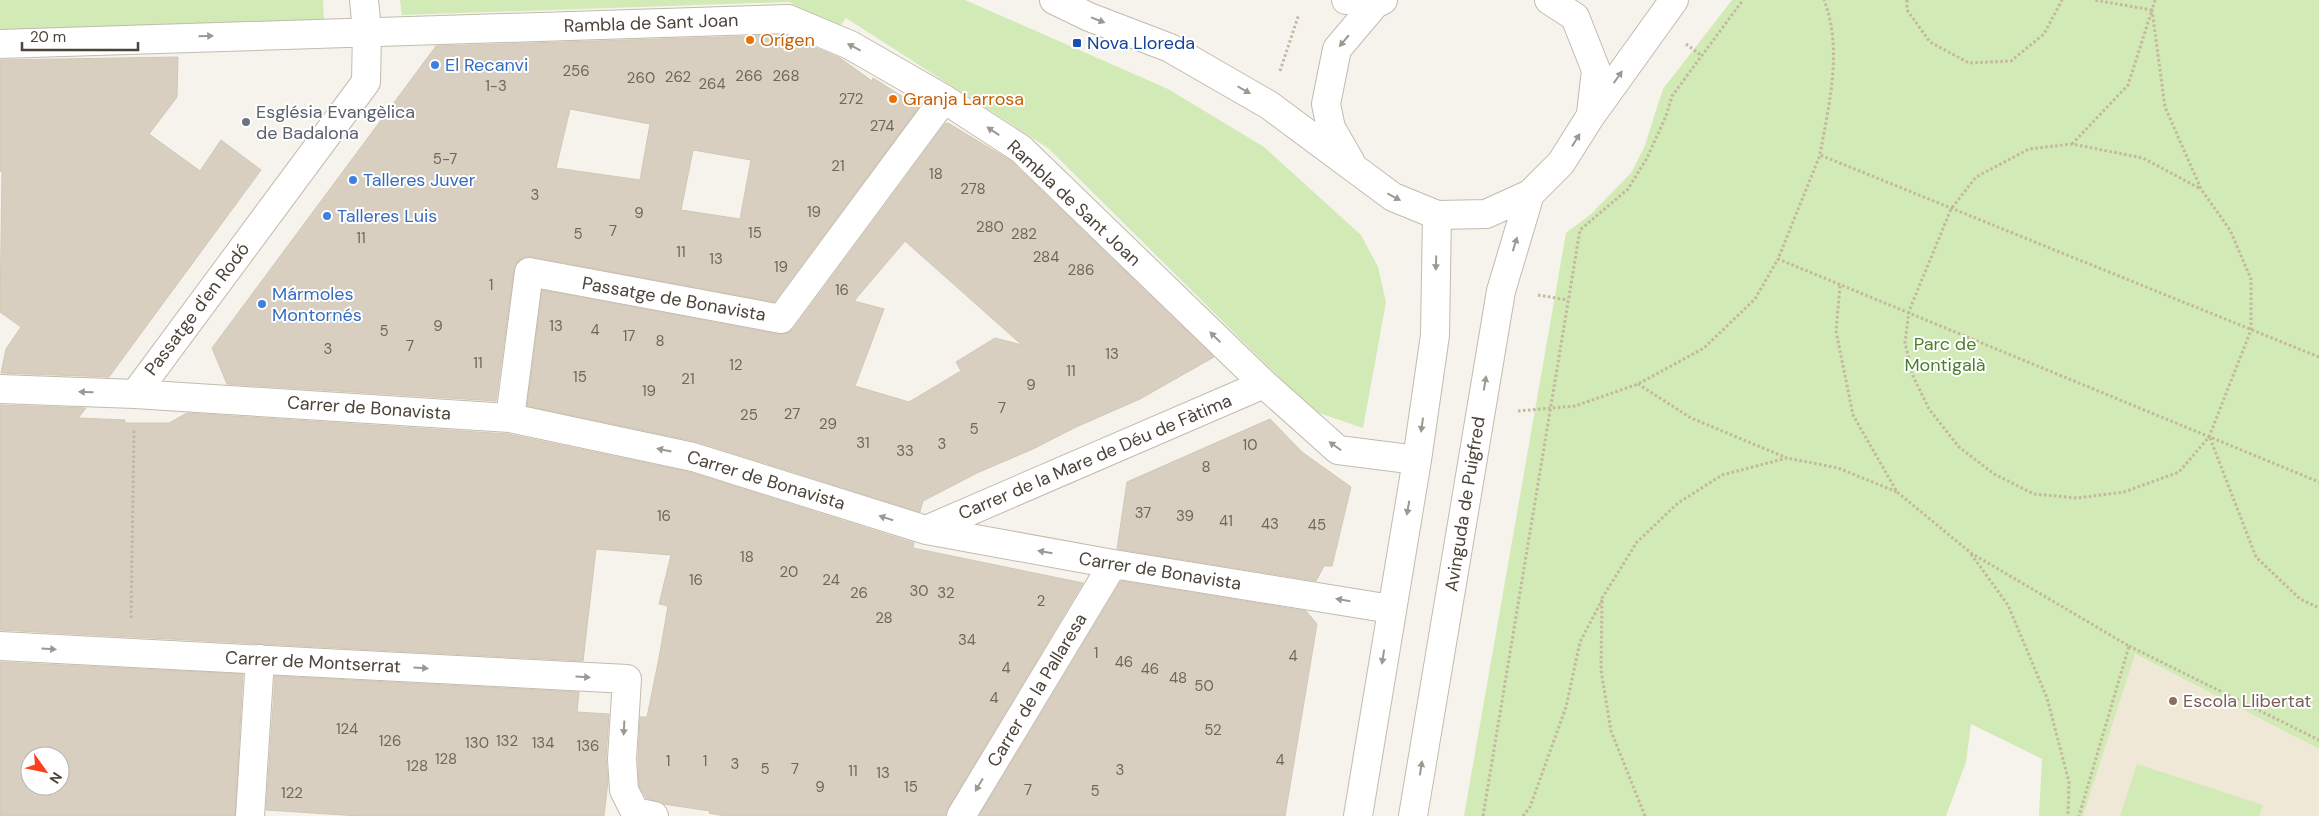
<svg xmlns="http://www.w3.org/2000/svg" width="2319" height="816" font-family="'DM Sans',sans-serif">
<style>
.education{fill:#efe8d6}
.green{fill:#d2eab5}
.building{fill:#d8cfc1;stroke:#d3c7b4;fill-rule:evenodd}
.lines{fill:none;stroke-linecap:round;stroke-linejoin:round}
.street-casing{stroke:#c2bbae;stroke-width:30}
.path{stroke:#c4b79f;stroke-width:3;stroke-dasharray:2.5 2.5;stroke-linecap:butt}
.street{stroke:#fff;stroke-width:28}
.oneway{fill:#9c9892}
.food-dot{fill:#e8710a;stroke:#fff;stroke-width:2}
.transit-dot{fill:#1a4fb4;stroke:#fff;stroke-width:2}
.shop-dot{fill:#3f7fe0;stroke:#fff;stroke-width:2}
.worship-dot{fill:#6b7280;stroke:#fff;stroke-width:2}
.education-dot{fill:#8d6e63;stroke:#fff;stroke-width:2}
.labels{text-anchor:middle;stroke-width:4;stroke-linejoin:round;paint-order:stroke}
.number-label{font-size:15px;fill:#6e675b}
.street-label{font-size:18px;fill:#4b4439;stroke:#fff}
.food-label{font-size:18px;fill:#c56008;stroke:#fff;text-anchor:start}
.transit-label{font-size:18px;fill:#164399;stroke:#fff;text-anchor:start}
.shop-label{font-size:18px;fill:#366cbe;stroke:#fff;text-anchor:start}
.worship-label{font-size:18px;fill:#5b616d;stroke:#fff;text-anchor:start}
.park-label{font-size:18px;fill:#4a7f2a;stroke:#fff}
.education-label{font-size:18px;fill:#785e54;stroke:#fff;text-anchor:start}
</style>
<rect width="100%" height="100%" fill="#f6f3ec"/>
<!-- education -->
<path class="education" d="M 2134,654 L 2319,749 L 2319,816 L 2083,816 Z"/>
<!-- green -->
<path class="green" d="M 0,0 L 323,0 L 324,20 L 0,30 Z
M 400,0 L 965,0 L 1168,89 L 1264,147 L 1361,235 L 1378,267 L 1386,302 L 1363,428 L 1313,411 L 1048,148 L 846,18 L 836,31 L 789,2 L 402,15 Z
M 1732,0 L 2319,0 L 2319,749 L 2135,654 L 2083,816 L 2039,816 L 2042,759 L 1971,724 L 1966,762 L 1946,816 L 1464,816 L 1566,233 L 1591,214 L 1631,173 L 1644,148 L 1663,89 Z
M 2137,764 L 2263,805 L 2259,816 L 2120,816 Z"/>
<!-- building -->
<path class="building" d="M 785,35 L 840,58 L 872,81 L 873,78 L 919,107 L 774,302 L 532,257 L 524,257 L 517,262 L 514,270 L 496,401 L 227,384 L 212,348 L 436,46 ZM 570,109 L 650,124 L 640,180 L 556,168 ZM 693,150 L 751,160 L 740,219 L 681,210 Z
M 178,57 L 177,97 L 149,134 L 200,171 L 221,140 L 261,170 L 109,377 L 1,373 L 6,349 L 21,327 L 0,312 L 2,171 L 0,171 L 0,60 Z
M 948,123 L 1011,161 L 1214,357 L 1140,399 L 1076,427 L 1033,449 L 977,473 L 923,501 L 920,512 L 698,442 L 527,406 L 542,290 L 778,334 L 787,333 L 794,328 L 945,124 ZM 905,241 L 1022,345 L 995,338 L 956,362 L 961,371 L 909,402 L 855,386 L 884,309 L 854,301 Z
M 0,405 L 86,408 L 78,418 L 125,420 L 125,423 L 169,423 L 187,413 L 508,434 L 689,472 L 914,543 L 913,548 L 1083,583 L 948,808 L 945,816 L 725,816 L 709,813 L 710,811 L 663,804 L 646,798 L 639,786 L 638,759 L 640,717 L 647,717 L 659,658 L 668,606 L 659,604 L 671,555 L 596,549 L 583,661 L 0,630 Z
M 1270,419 L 1302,452 L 1351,487 L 1332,566 L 1324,566 L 1316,581 L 1117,549 L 1127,482 Z
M 1121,581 L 1306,611 L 1317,624 L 1285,816 L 979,816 Z
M 0,662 L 243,674 L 235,816 L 0,816 ZM 30,756 L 60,756 L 60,786 L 30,786 Z
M 275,676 L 579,692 L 577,712 L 609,714 L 606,758 L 608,781 L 604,816 L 359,816 L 266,810 Z"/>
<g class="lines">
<defs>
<path id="street" d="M 1054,0 L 1089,17 L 1170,48 L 1269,105 L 1393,197 L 1437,215 L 1486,214 L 1530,194 L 1561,163 L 1590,117 L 1674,0
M 1346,0 L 1375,4
M 1549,0 L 1575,17 L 1596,70 L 1591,113
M 0,44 L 788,19 L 850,45 L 944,99 L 1021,149 L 1264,384 L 1338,450 L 1417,460
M 1350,161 L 1331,128 L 1326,104 L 1337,49 L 1375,4 L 1383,0
M 0,389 L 135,394 L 510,418 L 693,457 L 926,530 L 1113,564 L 1391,609
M 135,394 L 366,82 L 367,31 L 364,0
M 510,418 L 529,272 L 781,319 L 944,99
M 926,530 L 1264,384
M 0,646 L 627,679 L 622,759 L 624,790 L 635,812 L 654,816
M 250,816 L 260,659
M 961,816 L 1113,564
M 1358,816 L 1417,460 L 1435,335 L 1437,215
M 1413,816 L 1501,291 L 1530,194"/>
</defs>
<!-- street casing -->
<use href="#street" class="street-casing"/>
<!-- path -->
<path class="path" d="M 1907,0 L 1907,10 L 1930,42 L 1969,63 L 2011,61 L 2044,34 L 2062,0
M 2155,0 L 2152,10 L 2165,107 L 2201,189 L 2230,230 L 2251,279 L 2251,330 L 2209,437 L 2179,472 L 2124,492 L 2077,498 L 2034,494 L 1994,474 L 1959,447 L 1929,409 L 1913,376 L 1905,343 L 1909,311 L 1951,209 L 1976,177 L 2029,149 L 2072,144 L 2143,158 L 2201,189
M 1686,44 L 1702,56
M 1280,71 L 1299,14
M 2072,144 L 2128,85 L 2152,10 L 2094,0
M 1820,154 C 1829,105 1843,48 1824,0
M 1840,286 L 1836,331 L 1853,415 L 1897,492 L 1971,553 L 2129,646 L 2079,816
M 1538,295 L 1568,300
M 2319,357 L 1820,155 L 1778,259 L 2319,482
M 1638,384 L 1691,418 L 1787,458
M 1518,411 L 1575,406 L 1638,384 L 1704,348 L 1755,299 L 1778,259
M 2210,438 L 2256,557 L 2300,599 L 2319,608
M 1971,554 L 2008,605 L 2047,698 L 2069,782 L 2068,816
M 131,618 L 134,429
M 2129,646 L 2319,740
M 1483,816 L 1580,230 L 1628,189 L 1647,158 L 1666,116 L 1672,96 L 1743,0
M 1523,816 L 1530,807 L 1566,707 L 1580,642 L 1602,600
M 1645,816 L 1611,731 L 1601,670 L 1602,598 L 1637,542 L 1678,503 L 1722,475 L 1787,458 L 1838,468 L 1897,492"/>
<!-- street -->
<use href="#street" class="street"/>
</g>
<!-- one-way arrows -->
<defs><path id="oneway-solid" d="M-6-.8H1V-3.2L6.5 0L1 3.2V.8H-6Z" transform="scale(1.25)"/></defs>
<g class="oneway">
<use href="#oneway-solid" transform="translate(1098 20) rotate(21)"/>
<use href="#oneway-solid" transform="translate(206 36) rotate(-2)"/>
<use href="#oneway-solid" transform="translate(1344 41) rotate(130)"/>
<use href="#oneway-solid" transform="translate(854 47) rotate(-152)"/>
<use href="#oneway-solid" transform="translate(1618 77) rotate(-55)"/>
<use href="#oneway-solid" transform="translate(1244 90) rotate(30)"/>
<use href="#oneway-solid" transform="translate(993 131) rotate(-147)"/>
<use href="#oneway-solid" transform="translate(1576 140) rotate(-58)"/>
<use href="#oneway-solid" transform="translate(1394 197) rotate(28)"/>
<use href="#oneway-solid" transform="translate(1515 244) rotate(-73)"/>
<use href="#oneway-solid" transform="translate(1436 263) rotate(92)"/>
<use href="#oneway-solid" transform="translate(1215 337) rotate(-136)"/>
<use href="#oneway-solid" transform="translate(1485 383) rotate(-81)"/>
<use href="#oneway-solid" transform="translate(86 392) rotate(-178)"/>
<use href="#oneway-solid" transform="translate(1422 425) rotate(98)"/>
<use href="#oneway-solid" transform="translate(1335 446) rotate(-145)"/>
<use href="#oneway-solid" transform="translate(664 450) rotate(-168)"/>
<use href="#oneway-solid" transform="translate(1408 508) rotate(100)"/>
<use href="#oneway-solid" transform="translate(886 518) rotate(-162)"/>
<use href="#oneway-solid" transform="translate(1045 552) rotate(-170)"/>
<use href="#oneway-solid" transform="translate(1343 600) rotate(-170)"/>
<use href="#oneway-solid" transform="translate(49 649) rotate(4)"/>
<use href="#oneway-solid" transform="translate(1383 657) rotate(99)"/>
<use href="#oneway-solid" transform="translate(421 668) rotate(3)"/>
<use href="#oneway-solid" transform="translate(583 677) rotate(3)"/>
<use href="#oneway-solid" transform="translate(624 728) rotate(93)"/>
<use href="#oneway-solid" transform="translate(1421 768) rotate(-81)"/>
<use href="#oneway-solid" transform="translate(979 785) rotate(121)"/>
</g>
<!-- markers -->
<g class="food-dot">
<circle cx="750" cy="40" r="5"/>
<circle cx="893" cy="99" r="5"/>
</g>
<rect class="transit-dot" x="1072" y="38" width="10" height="10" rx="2.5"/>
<g class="shop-dot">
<circle cx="435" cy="65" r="5"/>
<circle cx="353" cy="180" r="5"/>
<circle cx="327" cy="216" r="5"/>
<circle cx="262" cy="304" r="5"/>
</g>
<circle class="worship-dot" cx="246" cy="122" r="5"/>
<circle class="education-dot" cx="2173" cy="701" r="5"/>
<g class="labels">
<!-- number labels -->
<g class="number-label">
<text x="576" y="76">256</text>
<text x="749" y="81">266</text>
<text x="786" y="81">268</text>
<text x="678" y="82">262</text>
<text x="641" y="83">260</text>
<text x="712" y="89">264</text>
<text x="496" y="91">1-3</text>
<text x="851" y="104">272</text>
<text x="882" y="131">274</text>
<text x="445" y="164">5-7</text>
<text x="838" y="171">21</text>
<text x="936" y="179">18</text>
<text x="973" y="194">278</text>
<text x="535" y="200">3</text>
<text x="814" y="217">19</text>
<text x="639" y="218">9</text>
<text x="990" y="232">280</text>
<text x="613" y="236">7</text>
<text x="755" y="238">15</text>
<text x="578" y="239">5</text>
<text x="1024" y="239">282</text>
<text x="361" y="243">11</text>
<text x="681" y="257">11</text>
<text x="1046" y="262">284</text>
<text x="716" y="264">13</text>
<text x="781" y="272">19</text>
<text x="1081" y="275">286</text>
<text x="491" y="290">1</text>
<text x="842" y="295">16</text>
<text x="438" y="331">9</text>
<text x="556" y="331">13</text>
<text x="595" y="335">4</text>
<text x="384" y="336">5</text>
<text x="629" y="341">17</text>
<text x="660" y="346">8</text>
<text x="410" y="351">7</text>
<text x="328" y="354">3</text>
<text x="1112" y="359">13</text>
<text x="478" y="368">11</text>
<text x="736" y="370">12</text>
<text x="1071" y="376">11</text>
<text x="580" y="382">15</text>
<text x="688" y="384">21</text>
<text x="1031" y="390">9</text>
<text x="649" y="396">19</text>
<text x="1002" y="413">7</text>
<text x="792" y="419">27</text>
<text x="749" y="420">25</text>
<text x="828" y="429">29</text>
<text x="974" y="434">5</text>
<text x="863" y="448">31</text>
<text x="942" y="449">3</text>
<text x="1250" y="450">10</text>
<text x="905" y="456">33</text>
<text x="1206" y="472">8</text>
<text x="1143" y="518">37</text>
<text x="664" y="521">16</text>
<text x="1185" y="521">39</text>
<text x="1226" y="526">41</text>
<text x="1270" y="529">43</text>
<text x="1317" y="530">45</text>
<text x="747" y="562">18</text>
<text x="789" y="577">20</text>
<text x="696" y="585">16</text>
<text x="831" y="585">24</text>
<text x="919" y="596">30</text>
<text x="859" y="598">26</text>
<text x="946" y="598">32</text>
<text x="1041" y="606">2</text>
<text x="884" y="623">28</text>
<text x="967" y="645">34</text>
<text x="1096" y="658">1</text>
<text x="1293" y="661">4</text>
<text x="1124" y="667">46</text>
<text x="1006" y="673">4</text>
<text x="1150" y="674">46</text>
<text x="1178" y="683">48</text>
<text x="1204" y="691">50</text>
<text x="994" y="703">4</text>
<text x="347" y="734">124</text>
<text x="1213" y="735">52</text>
<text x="390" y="746">126</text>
<text x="507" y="746">132</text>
<text x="477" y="748">130</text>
<text x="543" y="748">134</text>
<text x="588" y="751">136</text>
<text x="446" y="764">128</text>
<text x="1280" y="765">4</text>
<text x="668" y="766">1</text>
<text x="705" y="766">1</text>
<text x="735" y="769">3</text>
<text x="417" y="771">128</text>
<text x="765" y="774">5</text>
<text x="795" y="774">7</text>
<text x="1120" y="775">3</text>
<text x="853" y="776">11</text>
<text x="883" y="778">13</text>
<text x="820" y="792">9</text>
<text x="911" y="792">15</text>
<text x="1028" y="795">7</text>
<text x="1095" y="796">5</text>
<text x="292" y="798">122</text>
</g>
<!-- street labels -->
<g class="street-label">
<text transform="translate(651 23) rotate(-2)" y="6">Rambla de Sant Joan</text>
<text transform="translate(1074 203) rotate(43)" y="6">Rambla de Sant Joan</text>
<text transform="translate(674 299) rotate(10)" y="6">Passatge de Bonavista</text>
<text transform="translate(197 309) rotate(-53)" y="6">Passatge d'en Rodó</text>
<text transform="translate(369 408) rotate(4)" y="6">Carrer de Bonavista</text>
<text transform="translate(1095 457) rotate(-23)" y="6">Carrer de la Mare de Déu de Fàtima</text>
<text transform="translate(766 480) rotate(17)" y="6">Carrer de Bonavista</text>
<text transform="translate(1465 504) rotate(-81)" y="6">Avinguda de Puigfred</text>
<text transform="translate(1160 571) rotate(9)" y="6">Carrer de Bonavista</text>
<text transform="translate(313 662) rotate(3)" y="6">Carrer de Montserrat</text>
<text transform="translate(1037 690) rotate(-59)" y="6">Carrer de la Pallaresa</text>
</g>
<!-- food labels -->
<g class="food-label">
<text x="760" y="46">Orígen</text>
<text x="903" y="105">Granja Larrosa</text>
</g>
<!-- transit labels -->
<g class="transit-label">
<text x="1087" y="49">Nova Lloreda</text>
</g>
<!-- shop labels -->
<g class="shop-label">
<text x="445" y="71">El Recanvi</text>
<text x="363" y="186">Talleres Juver</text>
<text x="337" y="222">Talleres Luis</text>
<text x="272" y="300">Mármoles<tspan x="272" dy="21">Montornés</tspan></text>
</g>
<!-- worship labels -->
<g class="worship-label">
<text x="256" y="118">Església Evangèlica<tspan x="256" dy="21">de Badalona</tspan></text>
</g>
<!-- park labels -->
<g class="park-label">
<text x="1945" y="350">Parc de<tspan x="1945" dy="21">Montigalà</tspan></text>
</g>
<!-- education labels -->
<g class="education-label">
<text x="2183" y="707">Escola Llibertat</text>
</g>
</g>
<!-- north arrow -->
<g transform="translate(45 771) rotate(123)"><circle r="24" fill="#ffffff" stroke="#b7b4b0"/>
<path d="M0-4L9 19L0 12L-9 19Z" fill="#fc3f1d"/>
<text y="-8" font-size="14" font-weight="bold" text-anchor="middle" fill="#4b4439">N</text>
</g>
<!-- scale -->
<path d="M22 42v8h116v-8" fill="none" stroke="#4b4439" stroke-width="2.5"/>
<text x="30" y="42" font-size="15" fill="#4b4439" stroke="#ffffff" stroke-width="4" paint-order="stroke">20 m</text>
</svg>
